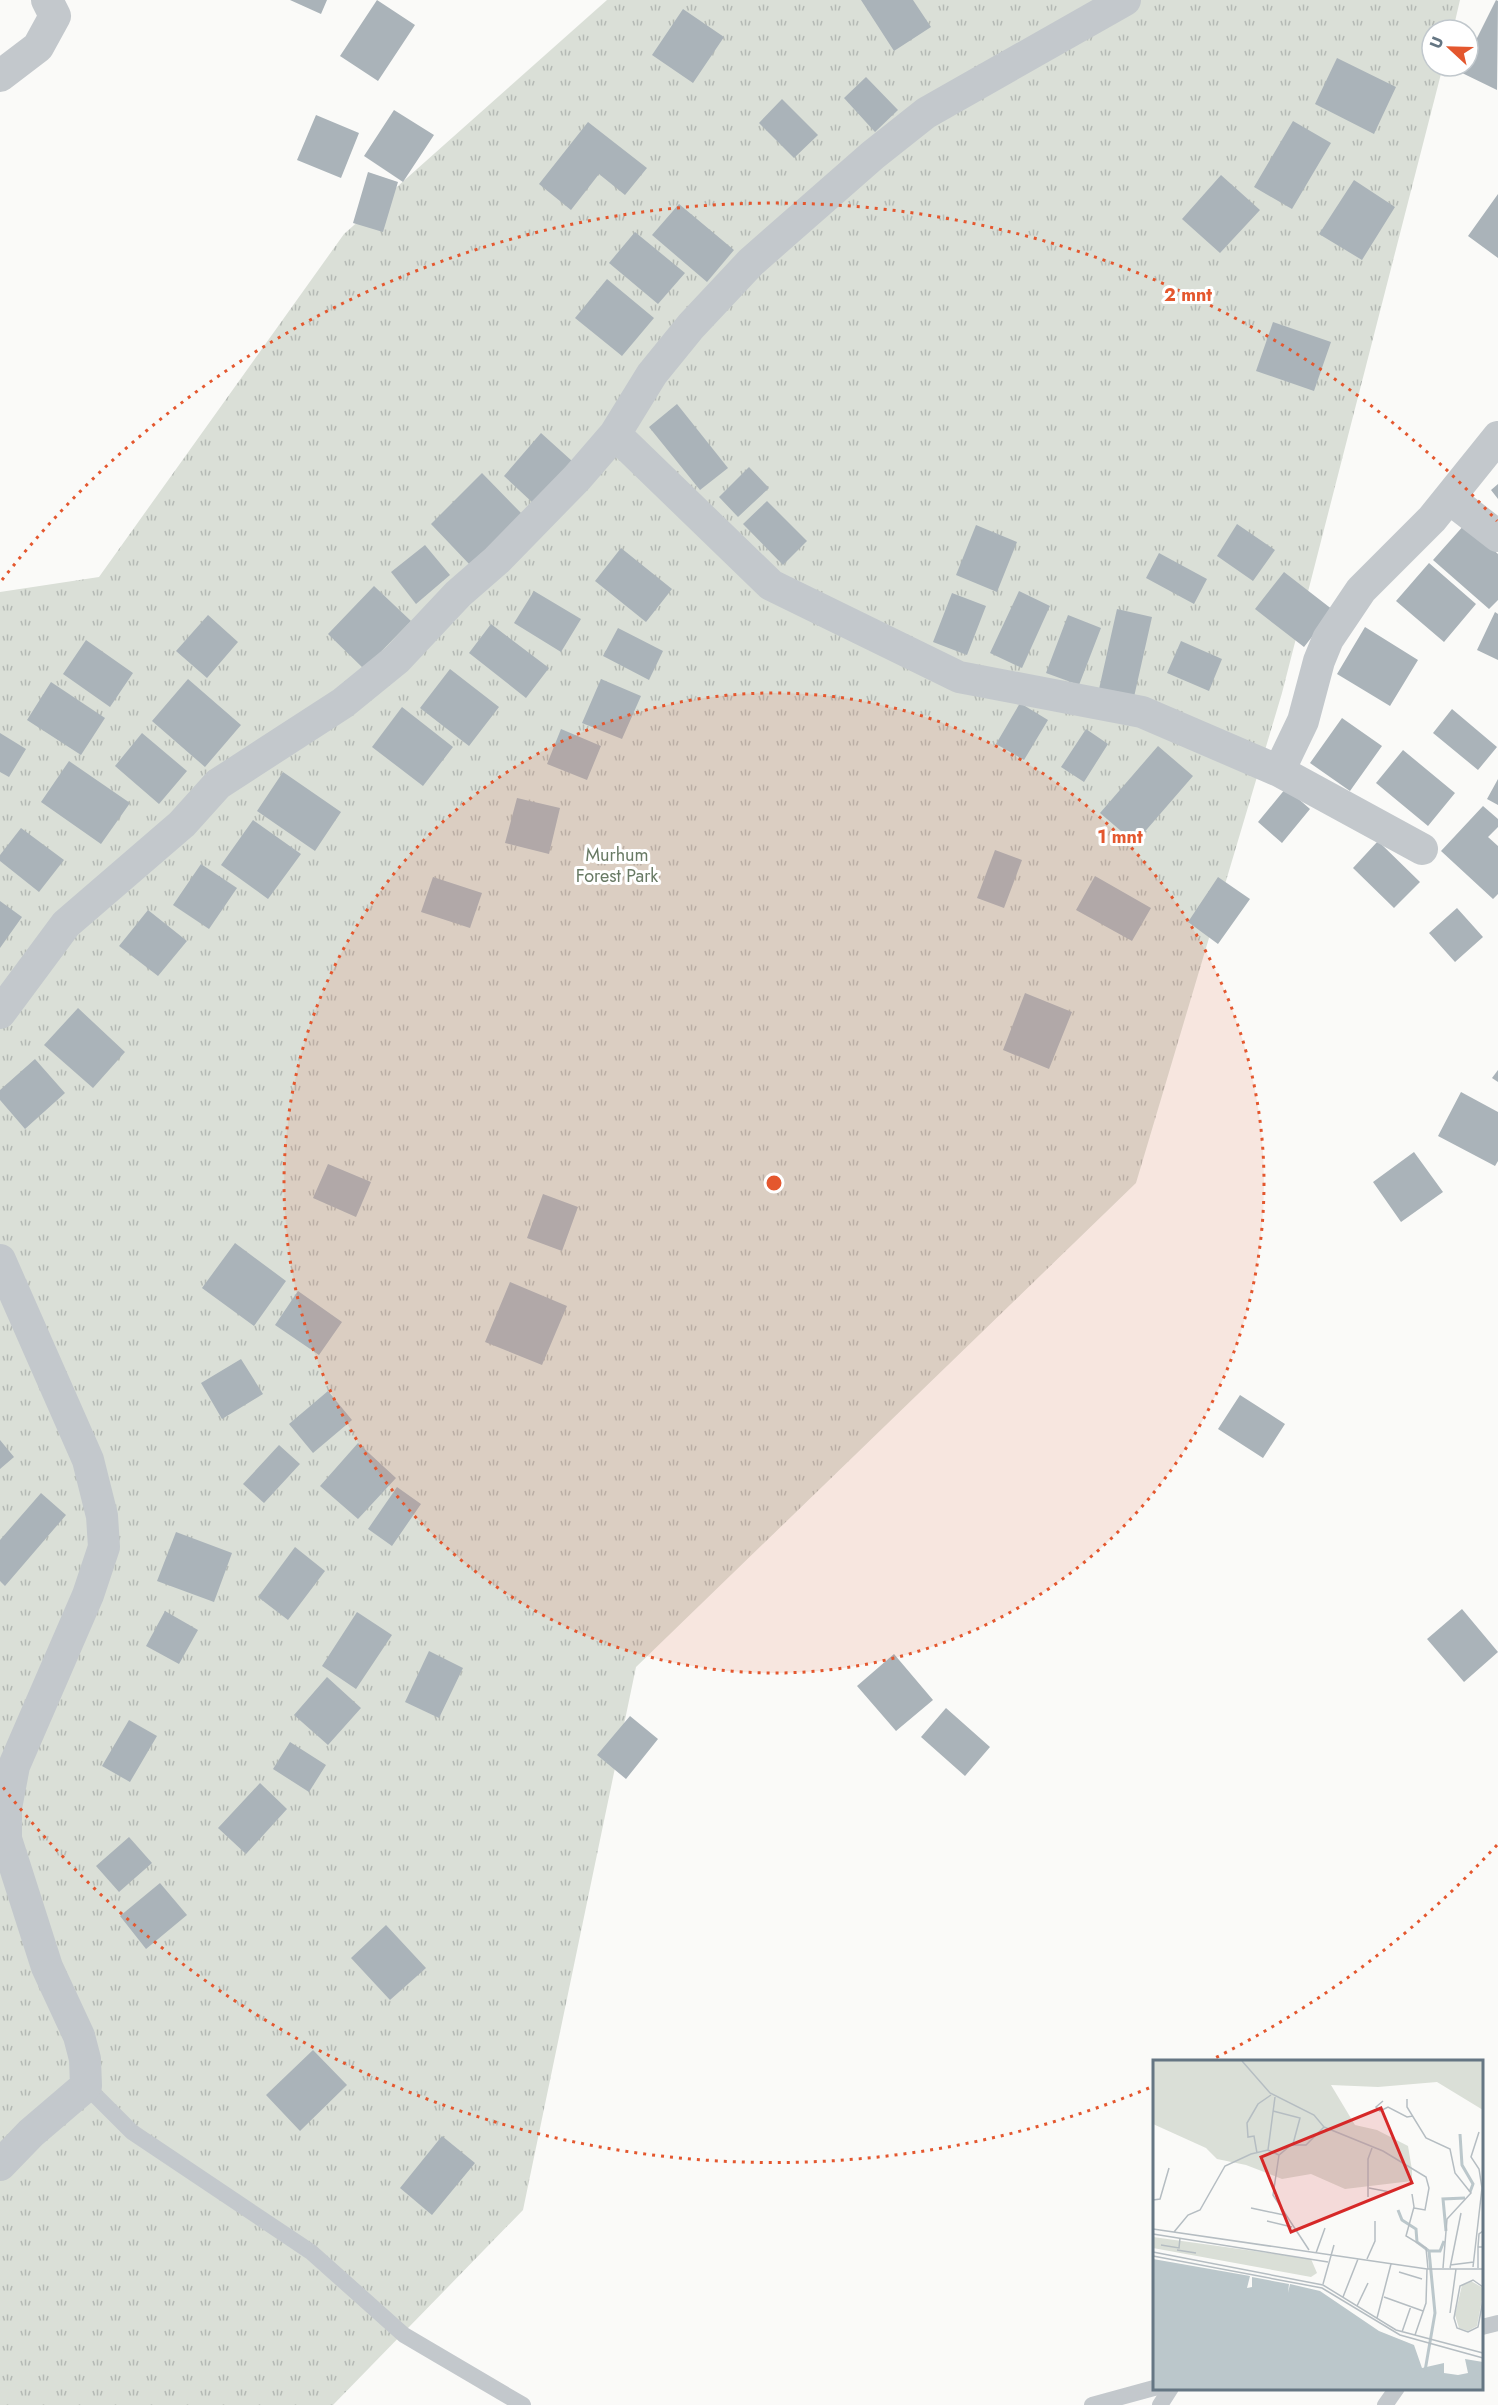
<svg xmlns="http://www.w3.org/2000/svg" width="1498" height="2405" font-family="Jost,sans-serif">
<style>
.park{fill:url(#park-tufts)}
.building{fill:#aab3b9}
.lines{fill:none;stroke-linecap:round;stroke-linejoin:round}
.service{stroke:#c3c8cc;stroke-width:16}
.minor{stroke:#c3c8cc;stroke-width:32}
.ring{fill:none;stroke:#e4572e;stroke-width:3;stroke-dasharray:3 6}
.labels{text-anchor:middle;stroke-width:6;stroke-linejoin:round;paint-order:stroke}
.park-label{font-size:18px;fill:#687a64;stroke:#fff}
.inset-river{fill:none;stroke:#bbc7cb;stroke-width:3}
.inset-road{fill:none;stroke:#b5bdc2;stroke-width:1.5}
.view{fill:#d62828;fill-opacity:0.15;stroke:#d62828;stroke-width:3}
.inset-edge{fill:none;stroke:#657683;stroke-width:3}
.centre{fill:#e4572e;stroke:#fff;stroke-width:3}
.ring-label{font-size:18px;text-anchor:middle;font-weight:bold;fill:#e4572e;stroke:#fff;stroke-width:6;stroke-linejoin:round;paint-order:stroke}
</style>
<defs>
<pattern id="park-tufts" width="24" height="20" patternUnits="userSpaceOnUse" patternTransform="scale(1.5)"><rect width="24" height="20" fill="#dadfd7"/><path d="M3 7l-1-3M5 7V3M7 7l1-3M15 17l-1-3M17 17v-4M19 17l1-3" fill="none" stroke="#b4b9b4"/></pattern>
</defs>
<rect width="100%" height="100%" fill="#fafaf8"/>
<!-- park -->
<path class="park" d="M 607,0 L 1460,0 L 1453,30 L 1432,30 L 1432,66 L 1443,66 L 1282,693 L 1136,1183 L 636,1667 L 523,2210 L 333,2405 L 0,2405 L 0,592 L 99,577 L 344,234 Z"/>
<!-- building -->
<path class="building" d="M 290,0 L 327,0 L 321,14 Z
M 377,0 L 415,25 L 378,81 L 340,56 Z
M 861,0 L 913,0 L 931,27 L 894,51 Z
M 1496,0 L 1498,1 L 1497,90 L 1460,72 L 1463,66 L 1468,66 L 1468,56 Z
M 683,9 L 724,37 L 693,83 L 652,55 Z
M 1337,58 L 1396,87 L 1374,134 L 1315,104 Z
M 866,77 L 898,110 L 875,132 L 844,98 Z
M 782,99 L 818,135 L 794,158 L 759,123 Z
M 394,110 L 434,135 L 403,182 L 364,156 Z
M 316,115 L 359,133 L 341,178 L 297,160 Z
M 1293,121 L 1331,143 L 1292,209 L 1254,187 Z
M 588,122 L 647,168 L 625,195 L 599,174 L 571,210 L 539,184 Z
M 368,172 L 398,182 L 383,232 L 353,223 Z
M 1221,175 L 1260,210 L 1220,253 L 1182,219 Z
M 1354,180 L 1395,207 L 1362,260 L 1319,234 Z
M 1498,194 L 1498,258 L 1468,236 Z
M 679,204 L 734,250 L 707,282 L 652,235 Z
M 635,232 L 685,273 L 658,304 L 609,263 Z
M 607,279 L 654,318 L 622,356 L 575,318 Z
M 1273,322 L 1331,342 L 1314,391 L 1256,371 Z
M 677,404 L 728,468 L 700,490 L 649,427 Z
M 541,433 L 572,461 L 534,504 L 504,476 Z
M 749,467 L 769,488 L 738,517 L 719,497 Z
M 482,473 L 522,514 L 471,566 L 431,524 Z
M 1498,484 L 1498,499 L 1491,490 Z
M 767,501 L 807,541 L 783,565 L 743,524 Z
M 1237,524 L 1275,550 L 1253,581 L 1217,556 Z
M 1465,524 L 1498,554 L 1498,600 L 1489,609 L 1433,560 Z
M 976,525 L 1017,542 L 997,592 L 956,575 Z
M 425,545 L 450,575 L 416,604 L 391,572 Z
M 621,548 L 672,589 L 646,622 L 595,581 Z
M 1159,553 L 1207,579 L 1194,604 L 1146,578 Z
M 1429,563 L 1476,604 L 1444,642 L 1396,601 Z
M 1284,572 L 1333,610 L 1304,647 L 1255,609 Z
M 374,586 L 411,621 L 364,669 L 328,634 Z
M 534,591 L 581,619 L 561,652 L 514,623 Z
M 1019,591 L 1050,606 L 1022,668 L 990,653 Z
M 952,593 L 986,606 L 967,655 L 933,642 Z
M 1117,609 L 1152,617 L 1134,697 L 1099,689 Z
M 1495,612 L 1498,614 L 1498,660 L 1477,650 Z
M 208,615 L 238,642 L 207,678 L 176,651 Z
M 1068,615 L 1101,628 L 1079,685 L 1046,673 Z
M 491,624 L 549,668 L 526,698 L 469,653 Z
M 1365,627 L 1418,660 L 1390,706 L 1337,674 Z
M 618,628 L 663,651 L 649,680 L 603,656 Z
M 86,640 L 133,673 L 110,707 L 63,674 Z
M 1181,641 L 1222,659 L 1209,691 L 1167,673 Z
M 450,669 L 499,707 L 469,746 L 420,708 Z
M 188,679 L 241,725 L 205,767 L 152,721 Z
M 601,679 L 641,696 L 622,739 L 582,723 Z
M 51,682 L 105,718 L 81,755 L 27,720 Z
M 1020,703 L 1048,720 L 1024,760 L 996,744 Z
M 402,707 L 453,747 L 423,786 L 372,747 Z
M 1452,709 L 1497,747 L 1478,770 L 1433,733 Z
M 1342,718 L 1382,746 L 1350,791 L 1310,763 Z
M 561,729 L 601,746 L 587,780 L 547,764 Z
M 1086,729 L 1108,744 L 1084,782 L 1061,767 Z
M 0,733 L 26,749 L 9,777 L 0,772 Z
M 142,733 L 187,771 L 159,804 L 115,766 Z
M 1158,746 L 1193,776 L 1135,843 L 1100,813 Z
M 1403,750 L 1455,793 L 1428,826 L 1376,783 Z
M 69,761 L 130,803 L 101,844 L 41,802 Z
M 283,772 L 341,812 L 315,851 L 257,811 Z
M 1498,779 L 1498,805 L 1487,799 Z
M 1286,788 L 1310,809 L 1282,843 L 1258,822 Z
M 517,798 L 560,808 L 549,854 L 505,843 Z
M 1483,806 L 1498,819 L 1498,827 L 1488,837 L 1498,846 L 1498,894 L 1493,899 L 1441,851 Z
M 253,820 L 301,854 L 268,899 L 221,865 Z
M 21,828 L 64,860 L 39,892 L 0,861 L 0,855 Z
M 1378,841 L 1420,882 L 1394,908 L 1353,868 Z
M 995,850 L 1022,860 L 1004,908 L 977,898 Z
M 201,864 L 237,888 L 209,929 L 173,905 Z
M 1095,876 L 1151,908 L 1132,941 L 1076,910 Z
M 433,877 L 482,893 L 470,928 L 421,912 Z
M 1218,877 L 1250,899 L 1218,944 L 1188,922 Z
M 0,901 L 22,917 L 0,948 Z
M 1457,908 L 1483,937 L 1455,962 L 1429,933 Z
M 148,910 L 187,941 L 158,976 L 119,946 Z
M 1025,993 L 1072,1012 L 1049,1069 L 1003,1050 Z
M 78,1008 L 125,1052 L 93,1088 L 44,1045 Z
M 35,1059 L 65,1093 L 25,1129 L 0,1100 L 0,1090 Z
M 1498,1070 L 1498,1082 L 1492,1078 Z
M 1461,1092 L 1498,1112 L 1498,1161 L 1495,1166 L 1438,1136 Z
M 1414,1152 L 1443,1192 L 1401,1222 L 1373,1182 Z
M 328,1164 L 371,1182 L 356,1217 L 313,1198 Z
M 543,1194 L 578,1207 L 562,1251 L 527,1238 Z
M 235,1243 L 286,1281 L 254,1326 L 202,1288 Z
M 510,1282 L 567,1306 L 542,1365 L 485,1342 Z
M 298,1291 L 342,1322 L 319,1355 L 275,1325 Z
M 241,1359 L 263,1394 L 222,1419 L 201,1383 Z
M 328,1391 L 352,1420 L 313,1453 L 289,1424 Z
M 1240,1395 L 1285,1424 L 1263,1458 L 1218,1429 Z
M 0,1440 L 14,1457 L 0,1469 Z
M 358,1443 L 396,1478 L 358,1519 L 320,1486 Z
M 279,1445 L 300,1464 L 264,1503 L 243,1484 Z
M 397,1487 L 421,1504 L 392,1546 L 368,1529 Z
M 41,1493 L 66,1515 L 5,1586 L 0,1581 L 0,1540 Z
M 176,1532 L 232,1553 L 214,1602 L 157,1581 Z
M 295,1547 L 325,1571 L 288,1620 L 258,1597 Z
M 1462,1609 L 1498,1652 L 1464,1682 L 1427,1639 Z
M 165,1611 L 198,1630 L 179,1664 L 146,1646 Z
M 357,1612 L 392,1635 L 356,1689 L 322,1666 Z
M 429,1651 L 463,1668 L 439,1718 L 405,1702 Z
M 894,1654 L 933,1700 L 896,1731 L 857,1686 Z
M 327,1677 L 361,1708 L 328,1745 L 294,1715 Z
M 946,1708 L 990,1747 L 965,1776 L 921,1737 Z
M 630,1716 L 658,1739 L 626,1779 L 597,1755 Z
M 129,1720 L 157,1736 L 130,1782 L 102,1766 Z
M 290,1742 L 326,1765 L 309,1792 L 273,1769 Z
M 260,1783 L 287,1809 L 246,1854 L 218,1828 Z
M 129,1837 L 152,1863 L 119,1892 L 96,1866 Z
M 160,1883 L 187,1915 L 146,1949 L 120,1916 Z
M 386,1925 L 426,1968 L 390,2000 L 351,1958 Z
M 313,2050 L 347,2085 L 300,2131 L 266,2095 Z
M 442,2136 L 475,2163 L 432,2215 L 400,2188 Z"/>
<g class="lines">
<!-- service -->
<path class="service" d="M 86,2086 L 132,2132 L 311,2252 L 404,2335 L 523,2405
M 1482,2327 L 1498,2323
M 1092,2405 L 1154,2388
M 1160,2405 L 1171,2388
M 1385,2405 L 1397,2388"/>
<!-- minor -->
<path class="minor" d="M 0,76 L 38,47 L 55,16 L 47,0
M 615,434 L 771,585 L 959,677 L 1142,712 L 1279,771 L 1422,849
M 1449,498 L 1498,536
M 1279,771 L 1303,721 L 1319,661 L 1328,639 L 1361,590 L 1432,519 L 1498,437
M 0,1013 L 66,924 L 182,824 L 218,784 L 343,703 L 397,659 L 458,594 L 497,560 L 577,478 L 615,434 L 652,374 L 691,326 L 751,262 L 873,155 L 926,113 L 1125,0
M 0,1260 L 88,1460 L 102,1516 L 104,1547 L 88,1595 L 14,1766 L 6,1808 L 6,1839 L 47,1967 L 79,2036 L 85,2059 L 86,2086 L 31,2133 L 0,2165"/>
</g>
<!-- distance rings -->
<circle cx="774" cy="1183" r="490" fill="#e4572e" fill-opacity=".12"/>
<g class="ring">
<circle cx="774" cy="1183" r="490"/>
<path d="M1497 1845A980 980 0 0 1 1211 2060M1149 2088A980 980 0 0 1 2 1786M2 580A980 980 0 0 1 1497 521"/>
</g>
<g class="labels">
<!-- park labels -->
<g class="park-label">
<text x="617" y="861">Murhum<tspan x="617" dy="21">Forest Park</tspan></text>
</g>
</g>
<!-- overview -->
<g transform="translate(1153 2060)">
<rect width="330" height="330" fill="#fafaf8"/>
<path d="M 318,221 L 330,228 L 330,235 L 324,266 L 315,271 L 306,268 L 302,255 L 309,225 Z" fill="#dadfd7"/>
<path d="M 0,1 L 330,1 L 330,50 L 284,22 L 225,27 L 178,25 L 202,65 L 224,70 L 255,86 L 259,110 L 259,121 L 192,129 L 158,114 L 129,119 L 93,105 L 64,99 L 53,88 L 0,64 ZM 0,177 L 158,199 L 164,213 L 158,217 L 0,188 Z" fill="#dadfd7"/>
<path d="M 0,199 L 97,216 L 94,228 L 99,227 L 99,217 L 136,224 L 135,233 L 137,224 L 167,231 L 226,271 L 261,285 L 269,308 L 291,303 L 291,313 L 305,315 L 315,313 L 312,299 L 330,302 L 330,329 L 0,329 Z" fill="#bbc7cb"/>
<path class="inset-river" d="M 307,74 L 309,105 L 320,124 L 317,132M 245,150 L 249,160 L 263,169 L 264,182 L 276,191 L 282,253 L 272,311M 293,171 L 290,139 L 312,138M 276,191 L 287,191 L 291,181"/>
<path class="inset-road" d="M 254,39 L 254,47 L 273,78 L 297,89 L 302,113 L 318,133 L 294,159 L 290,208M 230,41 L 223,47 L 227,51 L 235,47 L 254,57 L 260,56M 120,51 L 147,58 L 140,84M 171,67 L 230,91 L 273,117 L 276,128 L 272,150 L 261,148M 115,90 L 122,37M 104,93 L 101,76 L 95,77 L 94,63 L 105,44 L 118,35M 126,95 L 120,135 L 156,190M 216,128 L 237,132M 259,134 L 261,147 L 253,176 L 273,188 L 275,209M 215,137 L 215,99 L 219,88M 0,140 L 7,139 L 16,108M 98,148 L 131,155M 114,161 L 139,167M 0,169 L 274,209 L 330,209M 21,172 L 35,155 L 47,150 L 72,106 L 98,94 L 115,90 L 126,95 L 138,85 L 153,85 L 171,67 L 161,55 L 117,33 L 89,1M 0,174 L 175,202M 8,185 L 26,188 L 27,178M 325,187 L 326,174 L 330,171M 24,190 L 43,193M 0,192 L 170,225 L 243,270 L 330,293M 163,193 L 172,168M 0,196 L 169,228 L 247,275 L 330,298M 214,199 L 222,181 L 222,161M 297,205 L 321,202M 320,207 L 329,128 L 326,109 L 318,97 L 326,72M 297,208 L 308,153M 325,208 L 325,187 L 330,187M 246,212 L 269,219M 170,224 L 181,185M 330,227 L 320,220 L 307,226 L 301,258 L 304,268 L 315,272 L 325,267 L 330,240M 190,237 L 205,199M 231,237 L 270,251M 204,246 L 215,223M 297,253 L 303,209M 224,258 L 238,204M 249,272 L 258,246M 262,275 L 273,243 L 274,209"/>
<path class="view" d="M 228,48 L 259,123 L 138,172 L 108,97 Z"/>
<rect width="330" height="330" class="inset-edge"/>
</g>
<circle cx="774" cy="1183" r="9" class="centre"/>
<g class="ring-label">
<text x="1188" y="301">2 mnt</text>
<text x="1120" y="843">1 mnt</text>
</g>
<!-- north arrow -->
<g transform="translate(1450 48) rotate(292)"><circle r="28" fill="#ffffff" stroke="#c1c8cd" stroke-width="1.5"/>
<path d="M0-4.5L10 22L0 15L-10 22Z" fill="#e4572e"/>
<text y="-9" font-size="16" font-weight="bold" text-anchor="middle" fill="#657683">U</text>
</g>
</svg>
